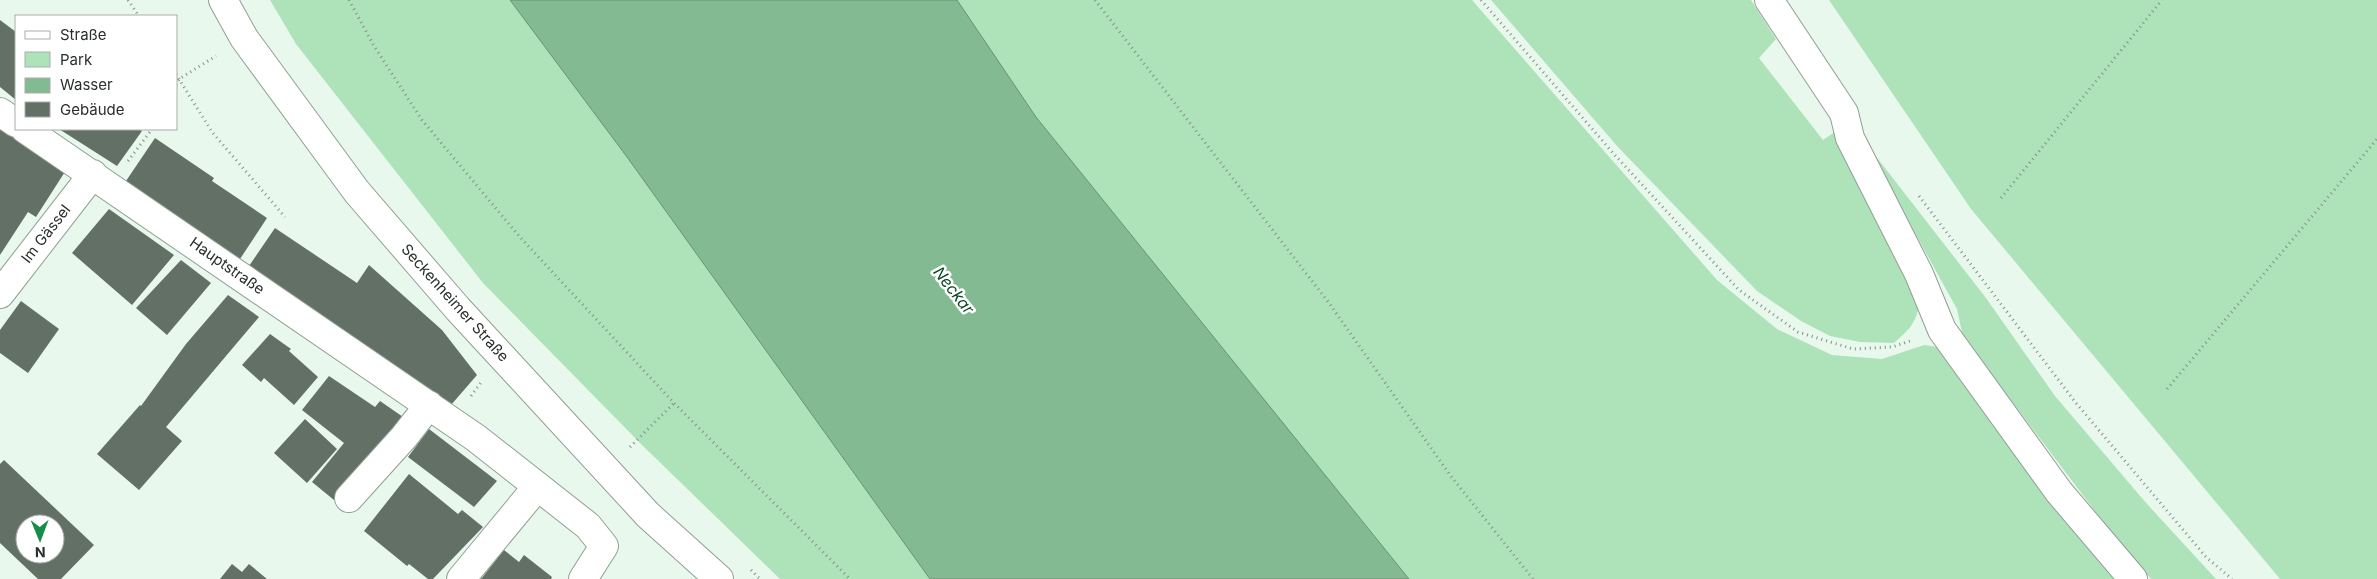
<svg xmlns="http://www.w3.org/2000/svg" width="2377" height="579" font-family="Inter,sans-serif">
<style>
.green{fill:#aee3ba}
.water{fill:#84ba91;stroke:#699072}
.building{fill:#637066;fill-rule:evenodd}
.lines{fill:none;stroke-linecap:round;stroke-linejoin:round}
.minor-casing{stroke:#919f93;stroke-width:30}
.major-casing{stroke:#919f93;stroke-width:30}
.path{stroke:#859087;stroke-width:3;stroke-dasharray:1 4;stroke-linecap:butt}
.minor{stroke:#fff;stroke-width:28}
.major{stroke:#fff;stroke-width:28}
.labels{text-anchor:middle;stroke-width:5;stroke-linejoin:round;paint-order:stroke}
.street-label{font-size:15px;fill:#292f2a;stroke:#fff}
.water-label{font-size:16px;font-style:italic;fill:#094a23;stroke:#fff}
</style>
<rect width="100%" height="100%" fill="#e9f8ec"/>
<!-- green -->
<path class="green" d="M 270,0 L 510,0 L 627,157 L 930,579 L 780,579 L 642,445 L 483,283 L 296,44 Z
M 957,0 L 1472,0 L 1717,280 L 1777,329 L 1832,355 L 1882,359 L 1924,345 L 1945,348 L 2119,579 L 1409,579 L 1036,117 Z
M 1491,0 L 1751,0 L 1776,39 L 1759,58 L 1823,140 L 1836,131 C 1849,157 1922,289 1918,310 C 1915,325 1905,333 1894,343 L 1860,342 L 1830,336 L 1801,321 L 1757,291 L 1617,146 Z
M 1829,0 L 2377,0 L 2377,579 L 2280,579 L 1971,209 Z
M 1864,141 L 1986,298 L 2055,396 L 2147,504 L 2216,579 L 2151,579 L 2107,527 L 1963,337 L 1957,309 Z"/>
<!-- water -->
<path class="water" d="M 510,0 L 957,0 L 1036,117 L 1409,579 L 930,579 L 627,157 Z"/>
<!-- building -->
<path class="building" d="M 0,20 L 16,32 L 16,100 L 0,87 Z
M 0,123 L 68,167 L 36,217 L 28,212 L 0,255 Z
M 59,129 L 138,129 L 142,131 L 117,166 Z
M 155,138 L 214,178 L 212,181 L 267,218 L 240,259 L 126,181 Z
M 109,209 L 174,255 L 132,305 L 72,253 Z
M 275,228 L 357,283 L 369,265 L 442,330 L 477,375 L 451,405 L 249,266 Z
M 181,260 L 211,283 L 167,335 L 136,308 Z
M 228,295 L 259,317 L 166,427 L 182,441 L 139,490 L 97,454 L 140,405 L 141,406 L 186,344 Z
M 21,301 L 59,329 L 28,373 L 0,353 L 0,330 Z
M 270,334 L 291,349 L 289,351 L 318,377 L 294,405 L 264,378 L 261,382 L 242,365 Z
M 329,376 L 375,407 L 380,401 L 406,419 L 334,500 L 312,482 L 344,443 L 302,410 Z
M 305,419 L 337,449 L 307,483 L 274,453 Z
M 429,429 L 497,481 L 474,507 L 408,457 Z
M 4,460 L 94,545 L 61,579 L 38,579 L 0,543 L 0,464 ZM 25,524 L 55,524 L 55,554 L 25,554 Z
M 409,474 L 458,514 L 462,510 L 483,527 L 433,579 L 428,579 L 409,564 L 407,566 L 364,531 Z
M 504,550 L 519,562 L 524,555 L 552,577 L 551,579 L 481,579 Z
M 232,564 L 242,572 L 249,564 L 267,579 L 220,579 Z"/>
<g class="lines">
<defs>
<path id="minor" d="M 1769,0 L 1844,113 L 1850,138 L 1919,274 L 1942,330 L 2059,492 L 2133,579
M 0,112 L 16,123
M 25,129 L 476,438 L 588,526 L 604,546 L 583,579
M 0,294 L 93,174
M 349,498 L 404,437 L 429,405
M 461,579 L 537,487"/>
<path id="major" d="M 223,0 L 244,38 L 357,192 L 458,309 L 648,515 L 719,579"/>
</defs>
<!-- minor casing -->
<use href="#minor" class="minor-casing"/>
<!-- major casing -->
<use href="#major" class="major-casing"/>
<!-- path -->
<path class="path" d="M 128,0 L 139,16
M 349,0 L 374,46 L 422,120 L 519,236 L 674,403 L 850,579
M 1095,0 L 1329,303 L 1450,475 L 1533,579
M 1481,0 L 1613,153 L 1739,290 L 1798,332 L 1853,349 L 1892,347 L 1910,341
M 176,74 L 212,132 L 285,217
M 176,85 L 179,79 L 216,56
M 128,161 L 152,129
M 1919,196 L 2076,403 L 2206,557 L 2232,579
M 2001,198 L 2162,0
M 2167,389 L 2377,139
M 471,396 L 482,381
M 630,447 L 674,403
M 751,570 L 760,579"/>
<!-- minor -->
<use href="#minor" class="minor"/>
<!-- major -->
<use href="#major" class="major"/>
</g>
<g class="labels">
<!-- street labels -->
<g class="street-label">
<text transform="translate(46 234) rotate(-52)" y="5">Im Gässel</text>
<text transform="translate(227 266) rotate(35)" y="5">Hauptstraße</text>
<text transform="translate(455 303) rotate(48)" y="5">Seckenheimer Straße</text>
</g>
<!-- water labels -->
<g class="water-label">
<text transform="translate(954 290) rotate(52)" y="6">Neckar</text>
</g>
</g>
<!-- legend -->
<rect x="15" y="15" width="162" height="115" fill="#ffffff" stroke="#a9acaa"/>
<rect x="25" y="31" width="25" height="8" fill="#ffffff" stroke="#a9acaa"/>
<text x="60" y="40" font-size="15" fill="#292f2a">Straße</text>
<rect x="25" y="52" width="25" height="15" fill="#aee3ba" stroke="#a9acaa"/>
<text x="60" y="65" font-size="15" fill="#292f2a">Park</text>
<rect x="25" y="78" width="25" height="15" fill="#84ba91" stroke="#a9acaa"/>
<text x="60" y="90" font-size="15" fill="#292f2a">Wasser</text>
<rect x="25" y="102" width="25" height="15" fill="#637066" stroke="#a9acaa"/>
<text x="60" y="115" font-size="15" fill="#292f2a">Gebäude</text>
<!-- north arrow -->
<g transform="translate(40 539) rotate(179)"><circle r="24" fill="#ffffff" stroke="#a9acaa"/>
<path d="M0-4L9 19L0 12L-9 19Z" fill="#168d48"/>
<text y="-8" font-size="14" font-weight="bold" text-anchor="middle" fill="#292f2a">N</text>
</g>
</svg>
